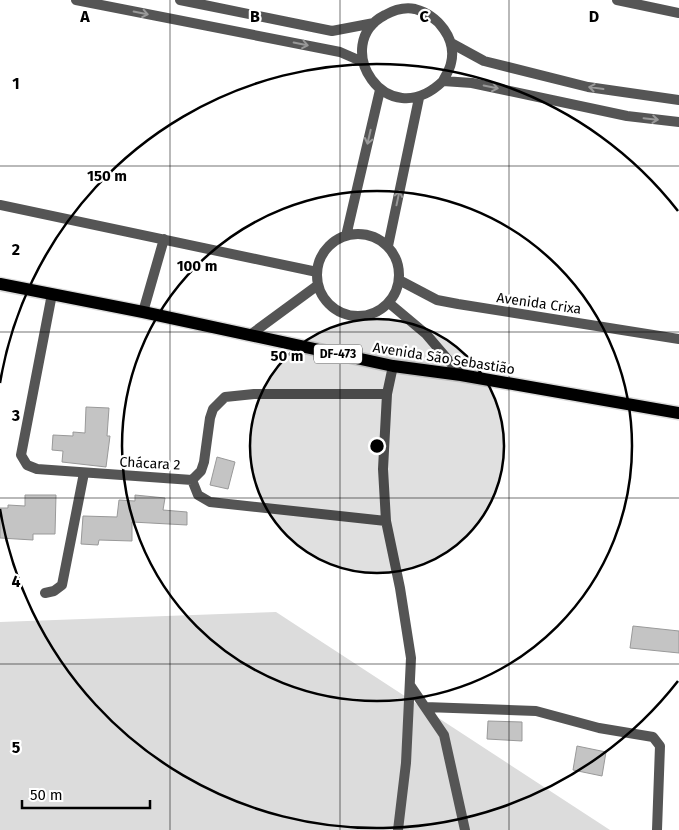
<svg xmlns="http://www.w3.org/2000/svg" width="679" height="830" font-family="'Fira Sans',sans-serif">
<style>
.green{fill:#dcdcdc}
.building{fill:#c4c4c4;stroke:#999}
.lines{fill:none;stroke-linecap:round;stroke-linejoin:round}
.primary-casing{stroke:#dbdbdb;stroke-width:15}
.minor{stroke:#555;stroke-width:10}
.primary{stroke:#000;stroke-width:12}
.oneway{stroke:#999}
.grid{fill:none;stroke:#000;stroke-width:1;stroke-opacity:0.55}
.ring{fill:none;stroke:#000;stroke-width:2.5}
.labels{text-anchor:middle;stroke-width:4.5;stroke-linejoin:round;paint-order:stroke}
.shield{fill:#fff;stroke:#4c4c4c;stroke-width:1}
.shield-label{font-size:12px;font-weight:bold;fill:#000}
.street-label{font-size:14px;fill:#000;stroke:#fff}
.grid-label{font-size:16px;text-anchor:middle;font-weight:bold;fill:#000;stroke:#fff;stroke-width:4.5;stroke-linejoin:round;paint-order:stroke}
.centre{fill:#000;stroke:#fff;stroke-width:2.5}
.ring-label{font-size:15px;text-anchor:middle;font-weight:bold;fill:#000;stroke:#fff;stroke-width:4.5;stroke-linejoin:round;paint-order:stroke}
</style>
<rect width="100%" height="100%" fill="#fff"/>
<!-- green -->
<path class="green" d="M 276,612 L 610,830 L 0,830 L 0,622 Z"/>
<!-- building -->
<path class="building" d="M 86,407 L 109,408 L 107,436 L 110,436 L 106,467 L 62,462 L 63,451 L 52,450 L 53,435 L 73,436 L 73,432 L 85,433 Z
M 217,457 L 235,462 L 228,489 L 210,485 Z
M 25,495 L 56,495 L 55,534 L 33,534 L 33,540 L 0,538 L 0,508 L 8,508 L 8,505 L 25,506 Z
M 135,495 L 165,498 L 163,510 L 187,512 L 187,525 L 132,522 L 132,541 L 99,540 L 98,545 L 81,544 L 83,516 L 117,517 L 119,500 L 135,501 Z
M 633,626 L 679,631 L 679,653 L 630,648 Z
M 488,721 L 522,722 L 522,741 L 487,739 Z
M 577,746 L 606,752 L 602,776 L 573,770 Z"/>
<g class="lines">
<defs>
<path id="primary" d="M 0,284 L 143,312 L 393,366 L 461,375 L 679,413"/>
</defs>
<!-- primary casing -->
<use href="#primary" class="primary-casing"/>
<!-- minor -->
<path class="minor" d="M 76,0 L 340,52 L 363,62
M 180,0 L 332,31 L 374,23
M 617,0 L 679,13
M 451,43 L 484,61 L 588,87 L 679,100
M 443,81 C 446,75 450,69 451,63 C 457,39 438,15 415,9 C 405,7 394,10 385,15 C 329,44 386,136 443,81 L 472,83 L 627,116 L 679,122
M 0,205 L 317,272
M317 275a41 41 0 1 1 82 0a41 41 0 1 1-82 0Z
M 346,236 L 380,90
M 388,246 L 419,98
M 399,280 L 437,300 L 458,304 L 679,339
M 52,294 L 21,455 L 27,465 L 37,469 L 192,480 L 201,471 L 204,462 L 210,418 L 213,409 L 225,397 L 254,394 L 387,394
M 389,303 L 426,334 L 461,375
M 143,312 L 164,239
M 250,335 L 318,285
M 393,366 L 387,394 L 383,469 L 386,521 L 400,588 L 411,658 L 406,763 L 398,830
M 192,480 L 198,495 L 210,502 L 386,521
M 45,593 L 54,591 L 62,585 L 84,473
M 410,685 L 444,735 L 465,830
M 425,707 L 536,711 L 599,728 L 653,737 L 660,746 L 657,830"/>
<!-- primary -->
<use href="#primary" class="primary"/>
</g>
<!-- one-way arrows -->
<defs><path id="oneway-shaft" d="M-6 0H5M1.5-3L5.5 0L1.5 3" fill="none" stroke-width="1.6" stroke-linecap="round" stroke-linejoin="round" transform="scale(1.25)"/></defs>
<g class="oneway">
<use href="#oneway-shaft" transform="translate(141 13) rotate(11)"/>
<use href="#oneway-shaft" transform="translate(301 44) rotate(11)"/>
<use href="#oneway-shaft" transform="translate(491 87) rotate(12)"/>
<use href="#oneway-shaft" transform="translate(596 88) rotate(-172)"/>
<use href="#oneway-shaft" transform="translate(651 119) rotate(6)"/>
<use href="#oneway-shaft" transform="translate(369 137) rotate(103)"/>
<use href="#oneway-shaft" transform="translate(398 198) rotate(-78)"/>
</g>
<!-- grid -->
<path class="grid" d="M 170,0 L 170,830M 340,0 L 340,830M 509,0 L 509,830M 0,166 L 679,166M 0,332 L 679,332M 0,498 L 679,498M 0,664 L 679,664"/>
<!-- distance rings -->
<circle cx="377" cy="446" r="127" fill="#000" fill-opacity=".12"/>
<g class="ring">
<circle cx="377" cy="446" r="127"/>
<circle cx="377" cy="446" r="255"/>
<path d="M678 681A382 382 0 0 1 0 509M0 383A382 382 0 0 1 678 211"/>
</g>
<g class="labels">
<!-- shield labels -->
<rect class="shield" x="314" y="344.5" width="48" height="19" rx="4"/>
<g class="shield-label">
<text x="338" y="358">DF-473</text>
</g>
<!-- street labels -->
<g class="street-label">
<text transform="translate(539 303) rotate(8)" y="5">Avenida Crixa</text>
<text transform="translate(444 358) rotate(9)" y="5">Avenida São Sebastião</text>
<text transform="translate(150 463) rotate(3)" y="5">Chácara 2</text>
</g>
</g>
<g class="grid-label">
<text x="85" y="22">A</text>
<text x="255" y="22">B</text>
<text x="424" y="22">C</text>
<text x="594" y="22">D</text>
<text x="16" y="89">1</text>
<text x="16" y="255">2</text>
<text x="16" y="421">3</text>
<text x="16" y="587">4</text>
<text x="16" y="753">5</text>
</g>
<circle cx="377" cy="446" r="8" class="centre"/>
<g class="ring-label">
<text x="107" y="181">150 m</text>
<text x="197" y="271">100 m</text>
<text x="287" y="361">50 m</text>
</g>
<!-- scale -->
<path d="M22 800v8h128v-8" fill="none" stroke="#000000" stroke-width="2.5"/>
<text x="30" y="800" font-size="15" fill="#000000" stroke="#ffffff" stroke-width="4" paint-order="stroke">50 m</text>
</svg>
